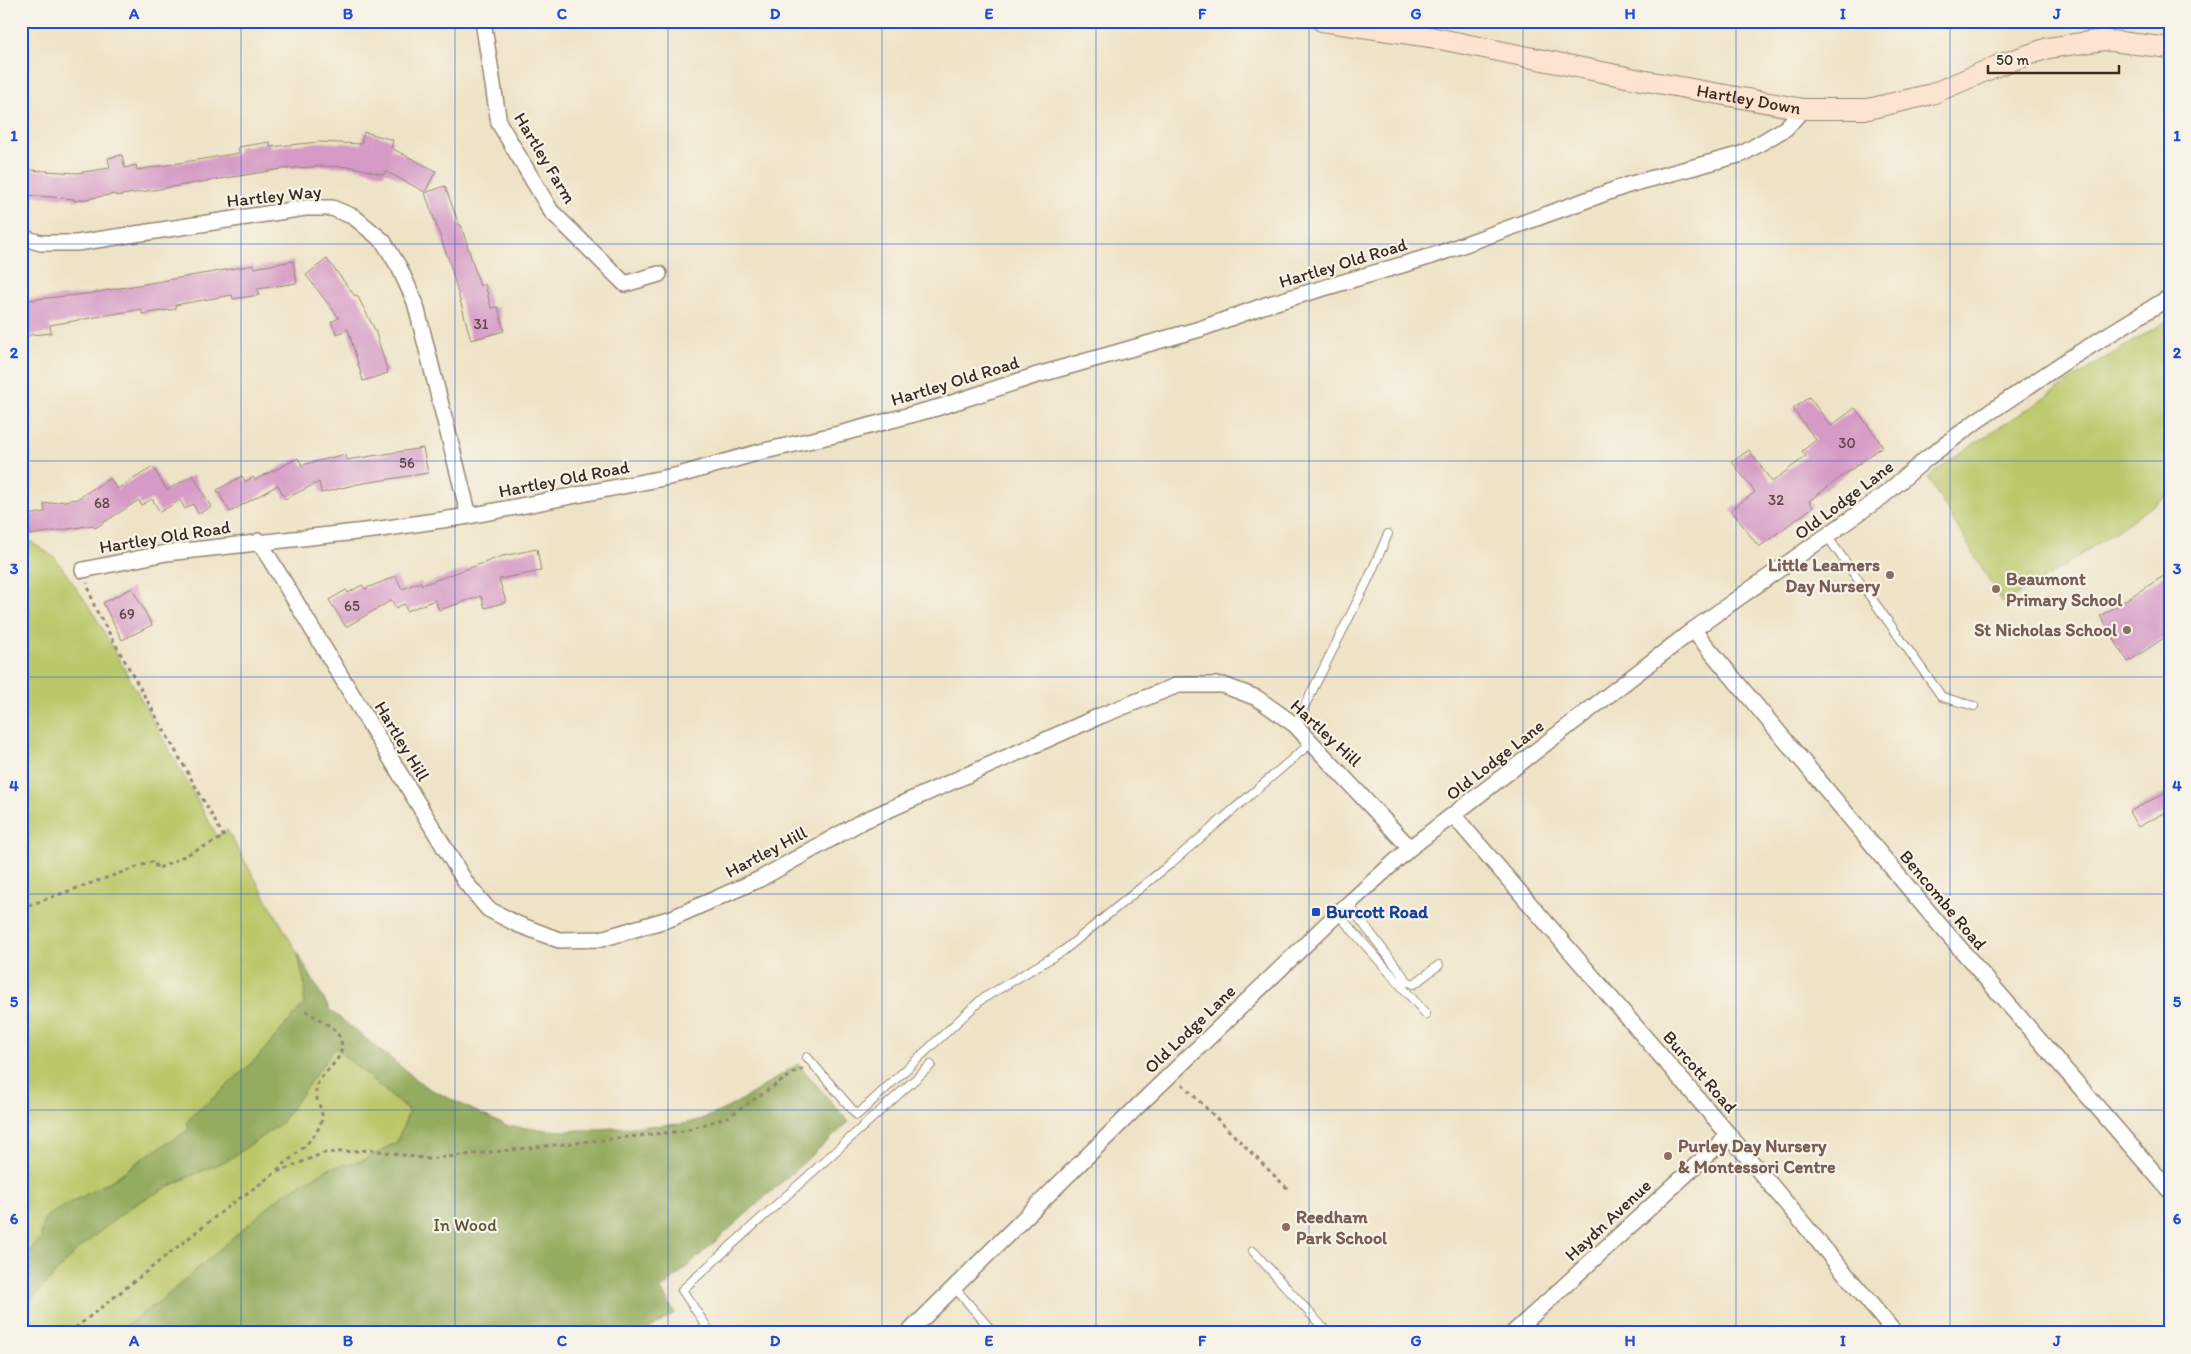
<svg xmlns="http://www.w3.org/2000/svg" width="2191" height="1354" font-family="Itim,sans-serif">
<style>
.green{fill:#bbc86a;stroke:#7b7944}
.forest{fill:#94ac5e;stroke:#686b3e}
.building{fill:#d59ac5}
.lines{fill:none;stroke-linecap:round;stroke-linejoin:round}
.lane-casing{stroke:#948672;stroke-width:10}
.street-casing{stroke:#948672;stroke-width:18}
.secondary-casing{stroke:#948672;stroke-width:22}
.path{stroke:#948672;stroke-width:3;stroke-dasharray:4 4;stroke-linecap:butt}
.lane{stroke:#fff;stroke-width:8}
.street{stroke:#fff;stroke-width:15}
.secondary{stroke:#fde4d1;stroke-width:20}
.grid{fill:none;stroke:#1d4ed8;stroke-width:1;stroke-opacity:0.55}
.education-dot{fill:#8d6e63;stroke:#f7f3e8;stroke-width:2}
.transit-dot{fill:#1a4fb4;stroke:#f7f3e8;stroke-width:2}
.labels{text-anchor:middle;stroke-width:4.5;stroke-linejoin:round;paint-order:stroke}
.number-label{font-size:15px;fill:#624648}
.street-label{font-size:18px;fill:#3b2a1e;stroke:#f7f3e8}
.education-label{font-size:18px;font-weight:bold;fill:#785e54;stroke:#f7f3e8;text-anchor:start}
.transit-label{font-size:18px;font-weight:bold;fill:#164399;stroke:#f7f3e8;text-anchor:start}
.park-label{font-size:18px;fill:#5b5231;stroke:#f7f3e8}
.neatline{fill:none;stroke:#1d4ed8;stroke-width:2}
.grid-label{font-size:16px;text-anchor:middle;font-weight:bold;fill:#1d4ed8}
</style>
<rect width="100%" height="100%" fill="#f7f3e8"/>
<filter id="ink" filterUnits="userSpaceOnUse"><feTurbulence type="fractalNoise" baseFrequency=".02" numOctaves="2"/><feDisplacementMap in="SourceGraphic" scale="10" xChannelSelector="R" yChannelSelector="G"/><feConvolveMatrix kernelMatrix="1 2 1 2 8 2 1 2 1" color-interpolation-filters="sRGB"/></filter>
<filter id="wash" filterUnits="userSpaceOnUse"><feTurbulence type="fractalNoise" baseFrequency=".0096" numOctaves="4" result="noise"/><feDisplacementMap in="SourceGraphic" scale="20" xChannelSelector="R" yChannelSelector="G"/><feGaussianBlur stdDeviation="1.12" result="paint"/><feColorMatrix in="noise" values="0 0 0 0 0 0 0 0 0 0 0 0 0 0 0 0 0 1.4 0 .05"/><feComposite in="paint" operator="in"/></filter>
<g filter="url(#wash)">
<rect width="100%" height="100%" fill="#eee3c6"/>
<!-- green -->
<path class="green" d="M 2170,319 L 2170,494 L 2057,571 L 2003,603 L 1928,478 L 1951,459 L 2104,359 Z
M 21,535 L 55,558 L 91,609 L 217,836 L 227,830 L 298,954 L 305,986 L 304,1004 L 258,1057 L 217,1095 L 190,1117 L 189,1130 L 146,1156 L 41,1231 L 41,1238 L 21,1263 Z
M 335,1047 L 409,1112 L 397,1142 L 364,1160 L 328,1169 L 163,1299 L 115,1333 L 21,1333 L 21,1311 L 77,1250 L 133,1205 L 186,1178 L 228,1160 L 280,1124 Z"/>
<!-- forest -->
<path class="forest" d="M 298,954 L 330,1010 L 426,1087 L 506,1126 L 562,1131 L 683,1124 C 726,1115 761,1087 798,1064 L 849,1122 L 661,1290 L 675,1313 L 643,1333 L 115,1333 L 163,1299 L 283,1194 L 328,1169 L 364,1160 L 397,1142 L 409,1111 L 335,1048 L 280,1124 L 228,1160 L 186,1178 L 133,1205 L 77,1250 L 21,1311 L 21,1263 L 41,1238 L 43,1223 L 48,1215 L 118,1177 L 146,1156 L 189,1130 L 187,1123 L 190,1117 L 217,1095 L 258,1057 L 304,1004 L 305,986 Z"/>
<g id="blocks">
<!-- building -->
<path class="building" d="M 364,132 L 393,140 L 391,148 L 436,171 L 425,192 L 385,171 L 384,175 L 354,167 L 323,166 L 282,169 L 116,196 L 115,194 L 74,201 L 74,199 L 28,195 L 30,170 L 77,173 L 110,168 L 108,158 L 122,155 L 125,168 L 136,165 L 137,170 L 239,153 L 238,147 L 270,142 L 270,147 L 319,142 L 361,144 Z
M 445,186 L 459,225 L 461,225 L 480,286 L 485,284 L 491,308 L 498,307 L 504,331 L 471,340 L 450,264 L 425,193 Z
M 327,259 L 355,296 L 357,295 L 375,330 L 388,373 L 363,381 L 348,329 L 337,334 L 331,322 L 339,318 L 306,275 Z
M 293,261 L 297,283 L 258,289 L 259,295 L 233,299 L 232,295 L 175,305 L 176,309 L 142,314 L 142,309 L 50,325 L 51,333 L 21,336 L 21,317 L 28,316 L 27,300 L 86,294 L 254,265 L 254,268 Z
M 1809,397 L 1831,426 L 1855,408 L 1883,446 L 1809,501 L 1813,507 L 1759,547 L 1731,510 L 1755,492 L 1732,462 L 1749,450 L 1772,482 L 1806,456 L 1802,451 L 1816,440 L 1793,409 Z
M 423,448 L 428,473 L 358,484 L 321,493 L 319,482 L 285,499 L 278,485 L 230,512 L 217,490 L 242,476 L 245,482 L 253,477 L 255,480 L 298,458 L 302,465 L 346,454 L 347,460 Z
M 153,467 L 167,490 L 193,475 L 211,507 L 198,514 L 193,504 L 185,509 L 180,500 L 160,512 L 152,499 L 141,505 L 139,500 L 95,528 L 93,525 L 30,535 L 27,515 L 45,512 L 44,504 L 77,499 L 110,478 L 117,489 Z
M 537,549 L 541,571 L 499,579 L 506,602 L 485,608 L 481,596 L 439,610 L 435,600 L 407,611 L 404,604 L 395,608 L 392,600 L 346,627 L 329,600 L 346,590 L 348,593 L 362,585 L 365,589 L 396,576 L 402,589 L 421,582 L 422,585 L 503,556 Z
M 2170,572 L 2170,634 L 2128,662 L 2100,616 Z
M 132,588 L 152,625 L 122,640 L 103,603 Z
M 2170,790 L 2170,810 L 2138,827 L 2129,812 Z"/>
</g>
</g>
<g filter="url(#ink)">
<use href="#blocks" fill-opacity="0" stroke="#948672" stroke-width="1"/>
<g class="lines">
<defs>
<path id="lane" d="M 1827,536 L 1942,697 L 1974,706
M 1295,725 L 1368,580 L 1388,534
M 1348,904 L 1408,982 L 1414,984 L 1439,965
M 1338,914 L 1426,1014
M 807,1057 L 857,1115 L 982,999 L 1063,951 L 1170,864 L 1312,742
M 1253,1251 L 1328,1333
M 954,1287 L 994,1333
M 711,1333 L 682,1290 L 931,1065"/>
<path id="street" d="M 483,21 L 499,123 L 551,211 L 625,284 L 659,274
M 21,237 L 41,243 L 77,243 L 305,208 L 332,208 L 354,217 L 383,241 L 399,267 L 415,302 L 469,516
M 259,541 L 466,883 L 488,909 L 517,924 L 559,940 L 601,939 L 672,918 L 760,879 L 861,822 L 1100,716 L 1178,685 L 1223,685 L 1257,698 L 1295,725 L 1410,848
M 83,570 L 166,553 L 374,530 L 469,516 L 679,475 L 760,452 L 843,433 L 940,407 L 1034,376 L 1200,329 L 1266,305 L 1432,256 L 1628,185 L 1742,154 L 1786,128 L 1803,109
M 1693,630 L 1938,923 L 2170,1191
M 1454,816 L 1729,1135 L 1895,1333
M 908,1333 L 1143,1101 L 1335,916 L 1410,848 L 1693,630 L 1883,496 L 1926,459 L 1978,420 L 2069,359 L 2170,297
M 1513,1333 L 1729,1135"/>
<g id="secondary">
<path id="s1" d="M 1322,21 L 1430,37 L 1641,80 L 1803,109 L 1868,109 L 1932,94 L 1999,65 L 2048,48 L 2103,40 L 2170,48"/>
</g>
</defs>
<!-- lane casing -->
<use href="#lane" class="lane-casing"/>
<!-- street casing -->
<use href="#street" class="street-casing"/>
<!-- secondary casing -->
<use href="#secondary" class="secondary-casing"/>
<!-- path -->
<path class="path" d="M 21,908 L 154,861 L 157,869 L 224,837 L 95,608 L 87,583
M 1182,1084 L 1288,1189
M 277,1170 C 291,1158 323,1135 322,1115 C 321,1105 313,1096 317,1085 C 324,1069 350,1057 339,1036 C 332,1024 313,1017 302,1008
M 69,1333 L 229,1206 L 275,1173 L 324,1153 L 372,1150 L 428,1159 L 683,1131 L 728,1117 L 798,1070 L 803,1069"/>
<!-- lane -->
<use href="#lane" class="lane"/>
<!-- street -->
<use href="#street" class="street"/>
<!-- secondary -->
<use href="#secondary" class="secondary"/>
</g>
</g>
<!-- grid -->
<path class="grid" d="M 241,21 L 241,1333M 455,21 L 455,1333M 668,21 L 668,1333M 882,21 L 882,1333M 1096,21 L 1096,1333M 1309,21 L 1309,1333M 1523,21 L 1523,1333M 1736,21 L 1736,1333M 1950,21 L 1950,1333M 21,244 L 2170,244M 21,461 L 2170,461M 21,677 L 2170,677M 21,894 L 2170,894M 21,1110 L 2170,1110"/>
<!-- markers -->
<g class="education-dot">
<circle cx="1890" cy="575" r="5"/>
<circle cx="1996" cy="589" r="5"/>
<circle cx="2127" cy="630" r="5"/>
<circle cx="1668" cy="1156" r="5"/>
<circle cx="1286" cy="1227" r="5"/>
</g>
<rect class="transit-dot" x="1311" y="907" width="10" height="10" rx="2.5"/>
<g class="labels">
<!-- number labels -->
<g class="number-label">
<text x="481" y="329">31</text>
<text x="1847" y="448">30</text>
<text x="407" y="468">56</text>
<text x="1776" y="505">32</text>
<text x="102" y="508">68</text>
<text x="352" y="611">65</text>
<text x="127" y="619">69</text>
</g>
<!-- street labels -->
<g class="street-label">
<text dy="6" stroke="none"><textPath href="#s1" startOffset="434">Hartley Down</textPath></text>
<text transform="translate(545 158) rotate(59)" y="6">Hartley Farm</text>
<text transform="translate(274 196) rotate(-6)" y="6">Hartley Way</text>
<text transform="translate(1343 263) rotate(-17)" y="6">Hartley Old Road</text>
<text transform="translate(955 381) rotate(-17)" y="6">Hartley Old Road</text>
<text transform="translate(564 479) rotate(-11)" y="6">Hartley Old Road</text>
<text transform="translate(1844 500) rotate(-37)" y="6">Old Lodge Lane</text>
<text transform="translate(165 537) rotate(-9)" y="6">Hartley Old Road</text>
<text transform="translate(1326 733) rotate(43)" y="6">Hartley Hill</text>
<text transform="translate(402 741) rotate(59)" y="6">Hartley Hill</text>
<text transform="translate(1495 760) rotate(-38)" y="6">Old Lodge Lane</text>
<text transform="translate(766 852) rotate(-28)" y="6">Hartley Hill</text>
<text transform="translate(1943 900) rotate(50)" y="6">Bencombe Road</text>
<text transform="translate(1190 1029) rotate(-44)" y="6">Old Lodge Lane</text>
<text transform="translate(1700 1072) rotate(49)" y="6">Burcott Road</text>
<text transform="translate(1608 1220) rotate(-43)" y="6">Haydn Avenue</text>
</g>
<!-- education labels -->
<g class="education-label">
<text x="1880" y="571" text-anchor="end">Little Learners<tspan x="1880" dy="21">Day Nursery</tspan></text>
<text x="2006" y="585">Beaumont<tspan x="2006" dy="21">Primary School</tspan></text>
<text x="2117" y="636" text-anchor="end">St Nicholas School</text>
<text x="1678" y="1152">Purley Day Nursery<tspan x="1678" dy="21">&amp; Montessori Centre</tspan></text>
<text x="1296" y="1223">Reedham<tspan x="1296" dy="21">Park School</tspan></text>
</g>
<!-- transit labels -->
<g class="transit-label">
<text x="1326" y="918">Burcott Road</text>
</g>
<!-- park labels -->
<g class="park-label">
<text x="465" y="1231">In Wood</text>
</g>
</g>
<!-- margin -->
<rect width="2191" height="1354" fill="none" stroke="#f7f3e8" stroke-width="55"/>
<!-- scale -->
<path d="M1988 65v8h131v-8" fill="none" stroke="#3b2a1e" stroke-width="2.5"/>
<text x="1996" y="65" font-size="15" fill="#3b2a1e" stroke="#f7f3e8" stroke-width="4" paint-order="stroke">50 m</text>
<rect x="28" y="28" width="2136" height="1298" class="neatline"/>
<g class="grid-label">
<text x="134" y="19">A</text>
<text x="348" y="19">B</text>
<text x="562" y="19">C</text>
<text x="775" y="19">D</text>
<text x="989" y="19">E</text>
<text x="1202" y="19">F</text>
<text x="1416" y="19">G</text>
<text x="1630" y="19">H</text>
<text x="1843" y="19">I</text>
<text x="2057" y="19">J</text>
<text x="14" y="141">1</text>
<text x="2177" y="141">1</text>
<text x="14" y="358">2</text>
<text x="2177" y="358">2</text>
<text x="14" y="574">3</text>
<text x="2177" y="574">3</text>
<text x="14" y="791">4</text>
<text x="2177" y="791">4</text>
<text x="14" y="1007">5</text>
<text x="2177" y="1007">5</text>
<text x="14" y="1224">6</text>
<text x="2177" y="1224">6</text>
<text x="134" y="1346">A</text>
<text x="348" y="1346">B</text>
<text x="562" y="1346">C</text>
<text x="775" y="1346">D</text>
<text x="989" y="1346">E</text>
<text x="1202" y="1346">F</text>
<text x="1416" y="1346">G</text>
<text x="1630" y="1346">H</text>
<text x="1843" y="1346">I</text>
<text x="2057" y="1346">J</text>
</g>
</svg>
